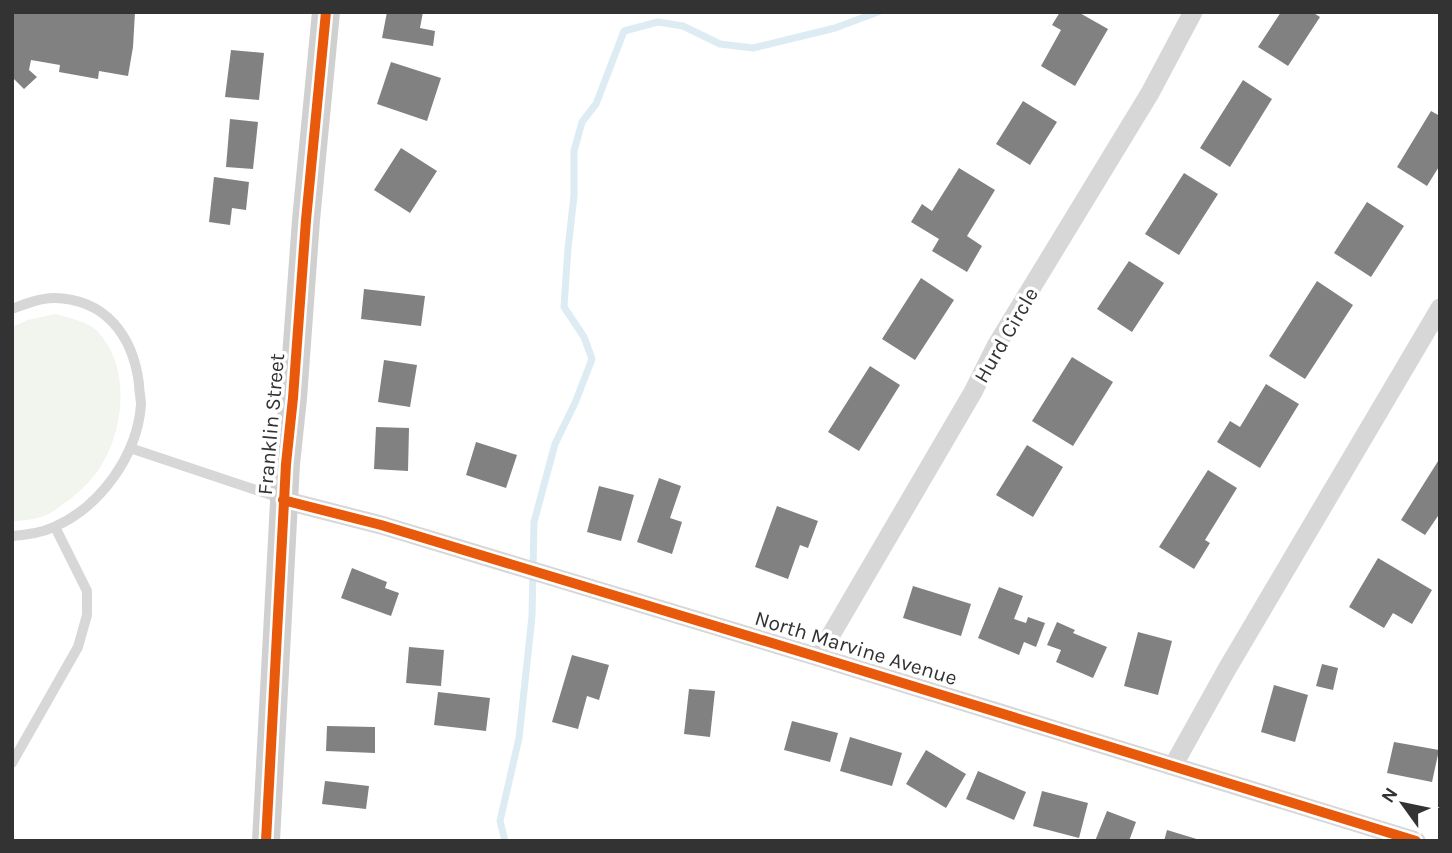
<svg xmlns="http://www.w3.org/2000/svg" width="1452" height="853" font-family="Karla,sans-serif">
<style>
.green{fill:#f1f5ed}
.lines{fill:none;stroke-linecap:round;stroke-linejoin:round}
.stream{stroke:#ddebf3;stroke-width:7}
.building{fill:#818181}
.lane{stroke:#d7d7d7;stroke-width:10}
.street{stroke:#d7d7d7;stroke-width:19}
.secondary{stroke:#d0d0d0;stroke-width:28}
.cycleway-casing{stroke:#fff;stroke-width:15}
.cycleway{stroke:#e8590c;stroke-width:10}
.labels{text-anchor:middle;stroke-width:7;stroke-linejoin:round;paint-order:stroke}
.street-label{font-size:21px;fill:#333;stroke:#fff}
</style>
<rect width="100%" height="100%" fill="#fff"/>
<!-- green -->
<path class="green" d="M 55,314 C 69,318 88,321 98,332 C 132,368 124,434 97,472 C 87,485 75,496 62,505 C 56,509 50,514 44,516 C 34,520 22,520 12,522 L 12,327 L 28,320 Z"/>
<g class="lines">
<!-- stream -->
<path class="stream" d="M 505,841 L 500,821 L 519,738 L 532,616 L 534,522 L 555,444 L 575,403 L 592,359 L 584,337 L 564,307 L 568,248 L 574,196 L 574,151 L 582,122 L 596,104 L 624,31 L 658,22 L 683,26 L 720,44 L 753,48 L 835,28 L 878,12"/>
</g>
<!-- building -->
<path class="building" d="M 12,12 L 135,12 L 133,47 L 128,76 L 99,71 L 98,79 L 59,72 L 60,65 L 31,60 L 29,70 L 37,77 L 24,89 L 12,77 Z
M 387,12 L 423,12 L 420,28 L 435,31 L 433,46 L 382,38 Z
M 1060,12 L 1078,12 L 1108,29 L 1075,86 L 1041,66 L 1061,30 L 1052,25 Z
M 1281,12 L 1312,12 L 1320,17 L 1288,66 L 1258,47 Z
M 231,50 L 264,53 L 259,100 L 225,97 Z
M 391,62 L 441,78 L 427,121 L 377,104 Z
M 1243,80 L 1272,99 L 1230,167 L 1200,148 Z
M 1023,101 L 1057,122 L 1030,165 L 996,144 Z
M 1431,111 L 1440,116 L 1440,165 L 1427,186 L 1397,167 Z
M 230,119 L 258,122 L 253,169 L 226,167 Z
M 401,148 L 437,171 L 410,213 L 374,190 Z
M 959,168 L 995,190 L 967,236 L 982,246 L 967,272 L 932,251 L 939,239 L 911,222 L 922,204 L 932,211 Z
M 1184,173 L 1218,194 L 1179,255 L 1145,234 Z
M 214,177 L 249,182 L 246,210 L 232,208 L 230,225 L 209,222 Z
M 1367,202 L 1404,226 L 1371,277 L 1334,253 Z
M 1129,261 L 1164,283 L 1132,332 L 1097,309 Z
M 921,278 L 954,300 L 915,360 L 882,339 Z
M 1317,281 L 1353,305 L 1305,379 L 1269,356 Z
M 364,289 L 425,296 L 421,326 L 361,319 Z
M 1072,357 L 1113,382 L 1073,446 L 1032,421 Z
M 384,360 L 417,365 L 410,407 L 378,402 Z
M 870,366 L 900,385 L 859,451 L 828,432 Z
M 1266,384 L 1299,404 L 1260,468 L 1217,442 L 1230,421 L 1240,427 Z
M 376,427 L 409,428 L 408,471 L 374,469 Z
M 476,442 L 517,455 L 506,488 L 466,475 Z
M 1027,445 L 1063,467 L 1033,517 L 996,495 Z
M 1440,458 L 1440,513 L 1425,535 L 1401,520 Z
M 1208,470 L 1237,488 L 1205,540 L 1210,543 L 1194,569 L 1159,547 Z
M 659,478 L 681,486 L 670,518 L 682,522 L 672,554 L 637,542 Z
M 599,486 L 634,495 L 621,541 L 587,532 Z
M 777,506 L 818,521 L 808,548 L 800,545 L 788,579 L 755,567 Z
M 1378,558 L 1432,590 L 1412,624 L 1393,613 L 1384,628 L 1349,607 Z
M 352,568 L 387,582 L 385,588 L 399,593 L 391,616 L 341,598 Z
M 913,586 L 971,604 L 961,636 L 903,618 Z
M 999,587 L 1023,596 L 1014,619 L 1026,623 L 1028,617 L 1045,623 L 1036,647 L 1024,642 L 1019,655 L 978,638 Z
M 1057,622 L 1075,630 L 1073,633 L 1107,647 L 1093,678 L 1056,662 L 1061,650 L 1047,645 Z
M 1138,632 L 1172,641 L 1158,695 L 1124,686 Z
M 409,647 L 444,650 L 441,686 L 406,683 Z
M 572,655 L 609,665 L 599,700 L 587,696 L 578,729 L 552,722 Z
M 1322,664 L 1338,668 L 1333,690 L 1316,686 Z
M 1274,685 L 1308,695 L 1295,742 L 1261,732 Z
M 689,689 L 715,691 L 710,737 L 684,734 Z
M 438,692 L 490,698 L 486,731 L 434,725 Z
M 792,721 L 838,733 L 830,762 L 784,750 Z
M 327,726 L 375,727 L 375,753 L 326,751 Z
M 850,737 L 902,753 L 892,786 L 840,771 Z
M 1394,742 L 1439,750 L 1432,782 L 1387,773 Z
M 926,750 L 966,774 L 946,808 L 906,784 Z
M 978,771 L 1026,792 L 1014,820 L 966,799 Z
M 325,781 L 369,786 L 366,809 L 322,804 Z
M 1042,791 L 1088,803 L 1079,838 L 1033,826 Z
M 1107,811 L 1136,822 L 1129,841 L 1095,841 Z
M 1167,830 L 1200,840 L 1200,841 L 1164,841 Z"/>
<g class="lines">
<!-- lane -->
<path class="lane" d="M 12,309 C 25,304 40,298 54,298 C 106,299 133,336 139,384 C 139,391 141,399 141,405 C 137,456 100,507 54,527 C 41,533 26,535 12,536
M 130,448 L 283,499
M 12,763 L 78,647 L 87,615 L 87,591 L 55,527"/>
<!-- street -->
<path class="street" d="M 283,500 L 381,525 L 818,657 L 1416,841
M 818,657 L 973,392 L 996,346 L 1150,93 L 1193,12
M 1173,766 L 1227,669 L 1440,308"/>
<!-- secondary -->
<path class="secondary" d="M 266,841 L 286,464 L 293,398 L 306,220 L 326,12"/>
<defs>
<path id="cycleway" d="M 283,500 L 381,525 L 818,657 L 1416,841
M 266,841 L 286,464 L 293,398 L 306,220 L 326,12"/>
</defs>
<!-- cycleway casing -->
<use href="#cycleway" class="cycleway-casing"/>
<!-- cycleway -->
<use href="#cycleway" class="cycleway"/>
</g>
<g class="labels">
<!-- street labels -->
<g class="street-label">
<text transform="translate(1006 335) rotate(-60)" y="7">Hurd Circle</text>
<text transform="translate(271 424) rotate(-85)" y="7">Franklin Street</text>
<text transform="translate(856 648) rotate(17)" y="7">North Marvine Avenue</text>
</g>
</g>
<!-- border -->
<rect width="1452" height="853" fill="none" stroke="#333333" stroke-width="28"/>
<!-- north arrow -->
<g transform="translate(1403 804) rotate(303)" stroke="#ffffff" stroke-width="5" paint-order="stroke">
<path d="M0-5L12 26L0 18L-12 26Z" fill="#333333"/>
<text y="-10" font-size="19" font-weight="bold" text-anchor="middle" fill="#333333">N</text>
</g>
</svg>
